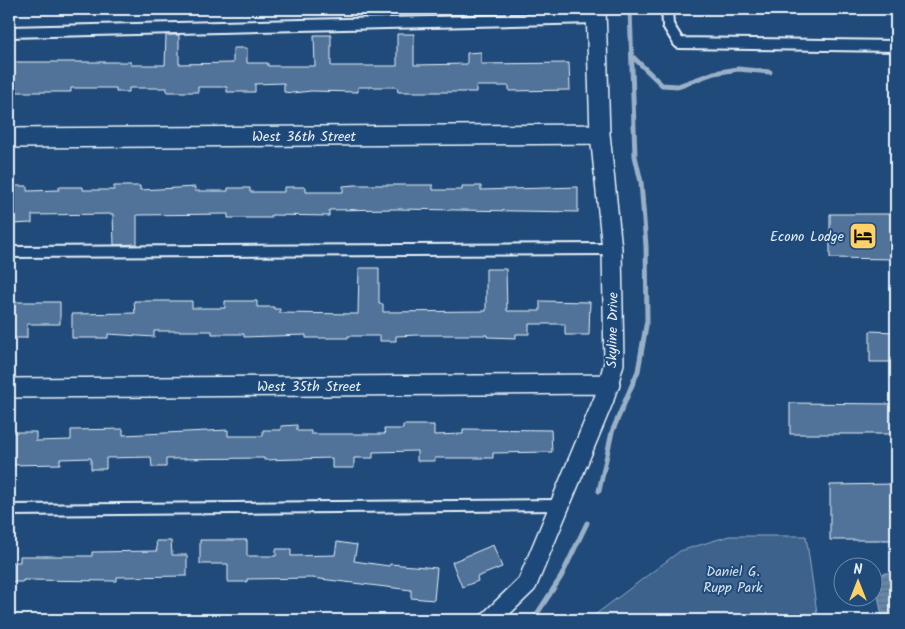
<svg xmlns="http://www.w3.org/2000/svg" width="905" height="629" font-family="Kalam,sans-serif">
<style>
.park{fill:#3c628c;stroke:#92aac2}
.water{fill:url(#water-rules);stroke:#9ab0c7}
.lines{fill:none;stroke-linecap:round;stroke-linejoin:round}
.stream{stroke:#9ab0c7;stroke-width:5}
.building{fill:#517399;stroke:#e8f1f8}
.service-casing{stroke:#e8f1f8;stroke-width:14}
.minor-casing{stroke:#e8f1f8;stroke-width:22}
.service{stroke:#1f4a7a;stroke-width:10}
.minor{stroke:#1f4a7a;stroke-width:19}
.labels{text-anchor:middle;stroke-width:4;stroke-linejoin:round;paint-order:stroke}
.street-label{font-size:14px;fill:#e8f1f8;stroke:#1f4a7a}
.poi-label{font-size:14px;fill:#e8f1f8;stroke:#1f4a7a;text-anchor:end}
.park-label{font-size:14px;fill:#d7e3ed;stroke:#1f4a7a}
</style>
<defs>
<pattern id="water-rules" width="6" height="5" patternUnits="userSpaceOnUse" patternTransform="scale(1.25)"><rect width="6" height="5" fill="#6685a7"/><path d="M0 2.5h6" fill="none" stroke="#596d82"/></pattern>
</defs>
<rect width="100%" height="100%" fill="#1f4a7a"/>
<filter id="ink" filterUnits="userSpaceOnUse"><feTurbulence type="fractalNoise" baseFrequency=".02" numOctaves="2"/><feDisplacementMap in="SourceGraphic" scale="10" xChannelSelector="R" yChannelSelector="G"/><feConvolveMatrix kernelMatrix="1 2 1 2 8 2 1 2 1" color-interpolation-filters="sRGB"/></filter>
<g filter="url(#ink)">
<!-- park -->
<path class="park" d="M 729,536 L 806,536 L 818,620 L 584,620 L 592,617 L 680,551 Z"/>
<!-- water -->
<path class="water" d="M 896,571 L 896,585 L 892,592 L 896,614 L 882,617 L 877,590 L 877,575 Z"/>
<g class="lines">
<!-- stream -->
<path class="stream" d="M 632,56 L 662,85 L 678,86 L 714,73 L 738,69 L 770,72
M 599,491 L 612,432 L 638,371 L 647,320 L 646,246 L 641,182 L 635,156 L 630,9
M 533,620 L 561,577 L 587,523"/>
</g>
<!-- building -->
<path class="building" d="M 397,34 L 414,34 L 414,65 L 467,64 L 467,53 L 481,52 L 481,64 L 569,63 L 570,90 L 509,91 L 509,86 L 476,86 L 476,92 L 398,92 L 397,87 L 358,87 L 358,92 L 311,91 L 293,93 L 284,92 L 284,83 L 255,84 L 255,92 L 227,92 L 227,87 L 198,87 L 198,92 L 167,92 L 167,88 L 129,88 L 129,92 L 116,92 L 116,88 L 71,88 L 71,92 L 9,92 L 9,62 L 131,62 L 131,65 L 165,65 L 166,35 L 179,35 L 179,64 L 233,63 L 233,48 L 247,48 L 247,63 L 268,63 L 268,66 L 315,66 L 314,35 L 331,35 L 331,66 L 397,66 Z
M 355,185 L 433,185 L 433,190 L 462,190 L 462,186 L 481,186 L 481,190 L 578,187 L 578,212 L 397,209 L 329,210 L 329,216 L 271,215 L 271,218 L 228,218 L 228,214 L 137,215 L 137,244 L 114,245 L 113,214 L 32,215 L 32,223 L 13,224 L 12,215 L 9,215 L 9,186 L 27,186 L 27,191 L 59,190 L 59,187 L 83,187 L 83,190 L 114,190 L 114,186 L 140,186 L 140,190 L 195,187 L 195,191 L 228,191 L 228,188 L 250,188 L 250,192 L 284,192 L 284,187 L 306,187 L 306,192 L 343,192 L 343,186 Z
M 830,214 L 896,214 L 896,259 L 830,258 Z
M 359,268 L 379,268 L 379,304 L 383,304 L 383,312 L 486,311 L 486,269 L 506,269 L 507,311 L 540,311 L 540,301 L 590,302 L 589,335 L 565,335 L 565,324 L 529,324 L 529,334 L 516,334 L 516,338 L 487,337 L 487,335 L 418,335 L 396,336 L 396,341 L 380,341 L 380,336 L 348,336 L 348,338 L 306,338 L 306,335 L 244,337 L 244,334 L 212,334 L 212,331 L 154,331 L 154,337 L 108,334 L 108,338 L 72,338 L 72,314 L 135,313 L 134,301 L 192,301 L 192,308 L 225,308 L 225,301 L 257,301 L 257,307 L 274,307 L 274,309 L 280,309 L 280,313 L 358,314 Z
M 9,302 L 60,302 L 60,324 L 27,324 L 27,338 L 9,338 Z
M 870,331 L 896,332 L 896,362 L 870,362 Z
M 790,403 L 896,404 L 896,434 L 790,434 Z
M 297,425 L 297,431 L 311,431 L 311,434 L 385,434 L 384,429 L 403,429 L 403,425 L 434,425 L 434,435 L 463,434 L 463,429 L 551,430 L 552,452 L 493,453 L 493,458 L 435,458 L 435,461 L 417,461 L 417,451 L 373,452 L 373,458 L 354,458 L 354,468 L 332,468 L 332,458 L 264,460 L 264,458 L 166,459 L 166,467 L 152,467 L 151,457 L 106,458 L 106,469 L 91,469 L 91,458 L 60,459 L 60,464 L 11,465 L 11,432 L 36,432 L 36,441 L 71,440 L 71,430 L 123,429 L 123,435 L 228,430 L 228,436 L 263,436 L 263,430 L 281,430 L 281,426 Z
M 896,484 L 896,540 L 830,540 L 830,485 Z
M 200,540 L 247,540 L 247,556 L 276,556 L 276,549 L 291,549 L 291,556 L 335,555 L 337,542 L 357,545 L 354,561 L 389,566 L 390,564 L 437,568 L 434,600 L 411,598 L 411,590 L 312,578 L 247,579 L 247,582 L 228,582 L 228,564 L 200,564 Z
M 156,541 L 171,541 L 172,555 L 187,555 L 187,576 L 117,577 L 117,581 L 23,580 L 23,582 L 9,582 L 9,562 L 20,562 L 20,556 L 92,556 L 92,552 L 157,551 Z
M 493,545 L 502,567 L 477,577 L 478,581 L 462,587 L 452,562 Z"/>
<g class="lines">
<defs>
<path id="service" d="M 667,9 L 668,25 L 679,43 L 896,46
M 895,9 L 896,20
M 9,32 L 596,18
M 9,252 L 612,249
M 9,510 L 560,505"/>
<path id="minor" d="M 9,138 L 600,134
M 9,388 L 610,384
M 490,620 L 527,584 L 604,399 L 614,363 L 612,249 L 600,134 L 596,9"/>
</defs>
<!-- service casing -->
<use href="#service" class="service-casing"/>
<!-- minor casing -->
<use href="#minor" class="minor-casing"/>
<!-- service -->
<use href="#service" class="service"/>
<!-- minor -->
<use href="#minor" class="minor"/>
</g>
</g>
<!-- icons -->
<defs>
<symbol id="hotel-square" viewBox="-11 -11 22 22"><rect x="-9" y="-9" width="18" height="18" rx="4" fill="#ffd166" stroke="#1f4a7a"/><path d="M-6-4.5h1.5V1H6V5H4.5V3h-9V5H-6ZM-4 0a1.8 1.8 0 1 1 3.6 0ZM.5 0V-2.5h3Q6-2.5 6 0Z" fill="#111"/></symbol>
</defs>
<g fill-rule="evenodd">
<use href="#hotel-square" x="847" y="220" width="32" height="32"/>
</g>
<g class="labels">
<!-- street labels -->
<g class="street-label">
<text x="304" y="141">West 36th Street</text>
<text transform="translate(612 330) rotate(-89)" y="5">Skyline Drive</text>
<text x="309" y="391">West 35th Street</text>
</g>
<!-- poi labels -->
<g class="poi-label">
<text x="844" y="241">Econo Lodge</text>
</g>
<!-- park labels -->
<g class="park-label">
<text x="733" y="576">Daniel G.<tspan x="733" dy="16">Rupp Park</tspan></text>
</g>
</g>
<!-- margin -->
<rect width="905" height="629" fill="none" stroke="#1f4a7a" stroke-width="30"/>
<rect x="15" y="15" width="875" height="599" fill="none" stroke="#e8f1f8" stroke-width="2" filter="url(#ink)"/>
<!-- north arrow -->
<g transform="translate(858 582)"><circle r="24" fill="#1f4a7a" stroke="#6f8dac"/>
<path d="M0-4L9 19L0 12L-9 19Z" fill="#ffd166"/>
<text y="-8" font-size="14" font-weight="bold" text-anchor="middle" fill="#e8f1f8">N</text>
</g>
</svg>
